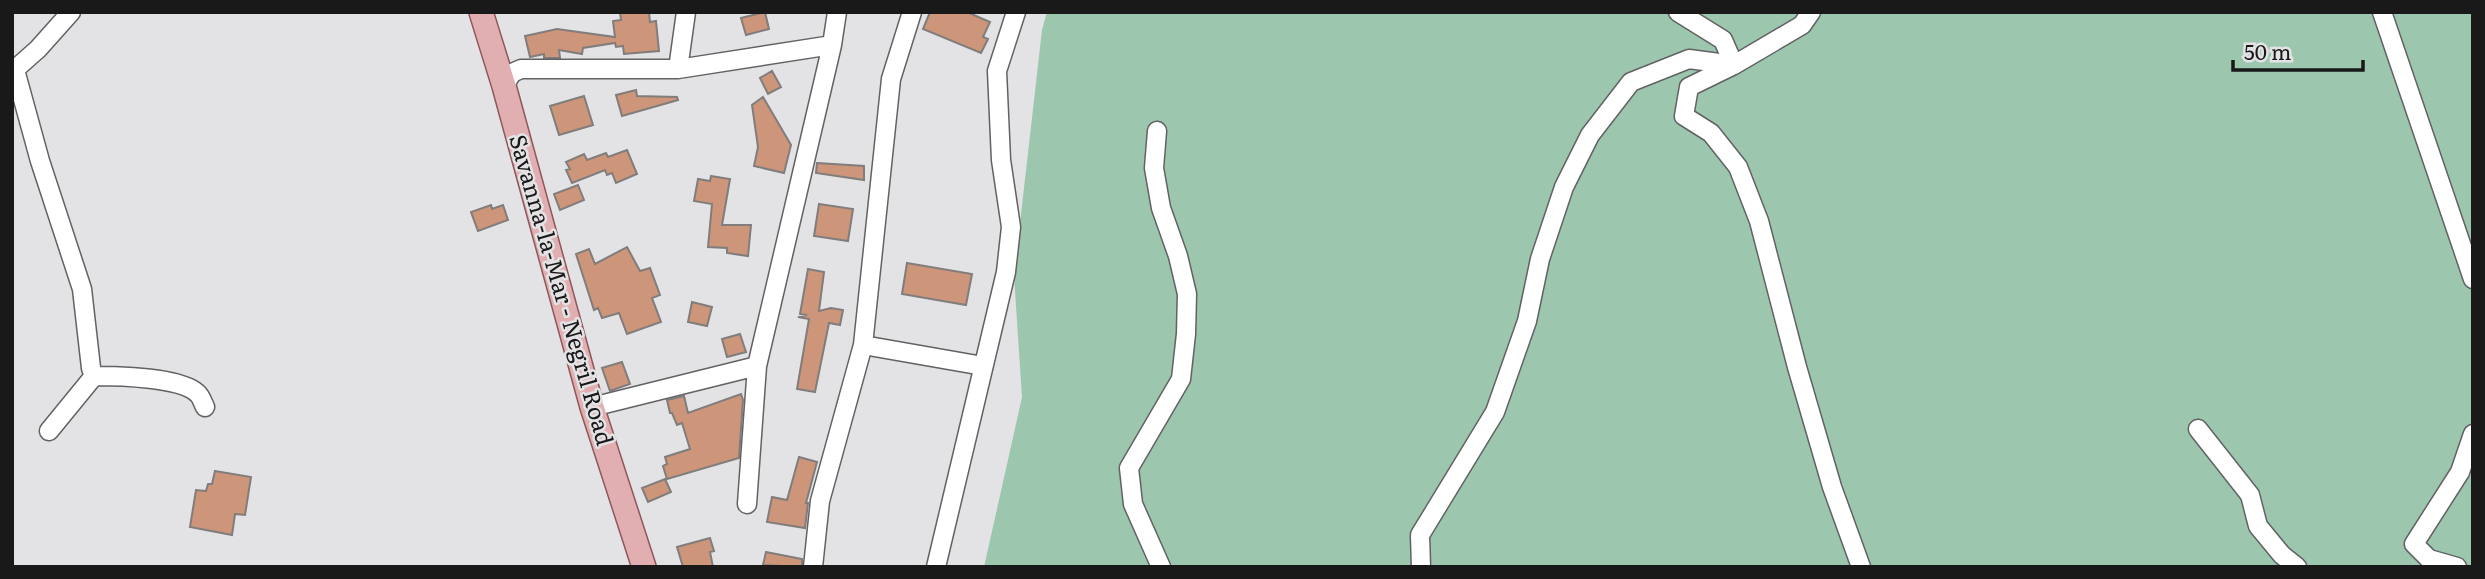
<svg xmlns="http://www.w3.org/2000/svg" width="2485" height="579" font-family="Literata,serif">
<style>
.green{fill:#9cc7ae}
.building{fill:#cd9579;stroke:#807d7c;stroke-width:2}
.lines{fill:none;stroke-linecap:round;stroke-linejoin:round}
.minor-casing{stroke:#626264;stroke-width:21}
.major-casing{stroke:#8e575a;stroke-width:26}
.minor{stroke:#fff;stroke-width:18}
.major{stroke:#e1afb1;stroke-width:23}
.labels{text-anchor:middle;stroke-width:5;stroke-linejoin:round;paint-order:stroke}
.street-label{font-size:23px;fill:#19191a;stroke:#e3e3e5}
</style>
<rect width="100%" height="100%" fill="#e3e3e5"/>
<!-- green -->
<path class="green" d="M 1047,12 L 2473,12 L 2473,567 L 984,567 L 1022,397 L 1014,276 L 1042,30 Z"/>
<!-- building -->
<path class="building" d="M 620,12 L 649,12 L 650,22 L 656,21 L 659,51 L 624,54 L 623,46 L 616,47 L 615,43 L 583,48 L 582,54 L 559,50 L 560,58 L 544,58 L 544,54 L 530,57 L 525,36 L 557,29 L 615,37 L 613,21 L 621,20 Z
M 765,12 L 769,29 L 746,35 L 741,18 Z
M 930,12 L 967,12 L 990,22 L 983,37 L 988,39 L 981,53 L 923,29 Z
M 772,71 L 781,87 L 768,94 L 760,78 Z
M 636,90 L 637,96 L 677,97 L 678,100 L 622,116 L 616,95 Z
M 584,96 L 593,125 L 559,135 L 550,106 Z
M 763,97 L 791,145 L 784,173 L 754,166 L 758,147 L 752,105 Z
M 627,150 L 637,174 L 616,183 L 612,173 L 607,175 L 605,170 L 572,183 L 566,170 L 570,169 L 566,162 L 584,154 L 587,160 L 606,153 L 608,157 Z
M 817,163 L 864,166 L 864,180 L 816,173 Z
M 711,176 L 730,179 L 722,225 L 751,225 L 748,256 L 727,253 L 727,248 L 708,247 L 712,204 L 694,201 L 698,179 L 710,181 Z
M 578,185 L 584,200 L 560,210 L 554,194 Z
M 819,204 L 853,209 L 848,241 L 814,236 Z
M 491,205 L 492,209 L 503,205 L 508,220 L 478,231 L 471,212 Z
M 627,247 L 640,271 L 650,268 L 660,295 L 652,298 L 661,322 L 627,334 L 619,313 L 602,318 L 598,308 L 594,310 L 576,254 L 589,249 L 595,264 Z
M 907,263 L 972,274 L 966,305 L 902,294 Z
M 808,269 L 824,272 L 819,311 L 831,308 L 843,310 L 840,325 L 829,323 L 815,392 L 797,389 L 809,319 L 798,317 L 807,315 L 800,314 Z
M 692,302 L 712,307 L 707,326 L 688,322 Z
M 740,334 L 746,352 L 727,357 L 722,339 Z
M 622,362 L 630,384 L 610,391 L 602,368 Z
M 741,394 L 743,400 L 739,458 L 667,479 L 663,466 L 667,464 L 665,457 L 690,449 L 682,423 L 677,425 L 672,413 L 670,413 L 667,400 L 684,396 L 688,413 Z
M 799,457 L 817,462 L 806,503 L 808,503 L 805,528 L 767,522 L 772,497 L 787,500 Z
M 215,471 L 251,477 L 245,515 L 235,514 L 232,535 L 190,527 L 196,490 L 206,491 L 208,484 L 212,484 Z
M 665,479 L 671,492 L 648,502 L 642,488 Z
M 710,538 L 714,551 L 710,552 L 713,567 L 683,567 L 677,547 Z
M 766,552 L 802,559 L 802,567 L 763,565 Z"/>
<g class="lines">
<defs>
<path id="minor" d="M 686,12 L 678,69 L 832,45
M 1678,12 L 1723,40 L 1734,65 L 1802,25 L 1811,12
M 2382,12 L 2473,279
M 1734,65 L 1689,87 L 1684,116 L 1711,133 L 1738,167 L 1759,221 L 1797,367 L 1832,487 L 1861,567
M 15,70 L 40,161 L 82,289 L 91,368 L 94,376 L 49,431
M 12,72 L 38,49 L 71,12
M 504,86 L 512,73 L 521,69 L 678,69
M 1157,131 L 1154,168 L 1161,208 L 1178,256 L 1187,294 L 1186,334 L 1181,379 L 1129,468 L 1133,504 L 1161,567
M 863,345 L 983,366
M 94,376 C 117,376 180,377 197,393 C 201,396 203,403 205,407
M 592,407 L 757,366
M 2198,429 L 2250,495 L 2258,526 L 2282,555 L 2297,567
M 747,504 L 757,366 L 832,45 L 837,12
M 813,567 L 820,501 L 863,345 L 891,79 L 912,12
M 936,567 L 1006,272 L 1011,227 L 1001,160 L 997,71 L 1016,12
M 1421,567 L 1420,535 L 1495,412 L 1527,321 L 1540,259 L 1564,187 L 1590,135 L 1631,82 L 1689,59 L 1734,65
M 2457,567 L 2429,559 L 2414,544 L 2460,472 L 2473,434"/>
<path id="major" d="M 481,12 L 504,86 L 592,407 L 644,567"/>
</defs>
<!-- minor casing -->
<use href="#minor" class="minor-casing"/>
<!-- major casing -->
<use href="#major" class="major-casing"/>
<!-- minor -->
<use href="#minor" class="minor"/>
<!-- major -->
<use href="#major" class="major"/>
</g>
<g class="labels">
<!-- street labels -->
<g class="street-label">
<text transform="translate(561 290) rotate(74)" y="8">Savanna-la-Mar - Negril Road</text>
</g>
</g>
<!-- border -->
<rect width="2485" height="579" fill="none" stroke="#19191a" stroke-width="28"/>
<!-- scale -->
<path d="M2233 60v10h130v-10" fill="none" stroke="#19191a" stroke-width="3.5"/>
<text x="2244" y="60" font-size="21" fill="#19191a" stroke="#e3e3e5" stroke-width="5" paint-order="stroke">50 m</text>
</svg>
